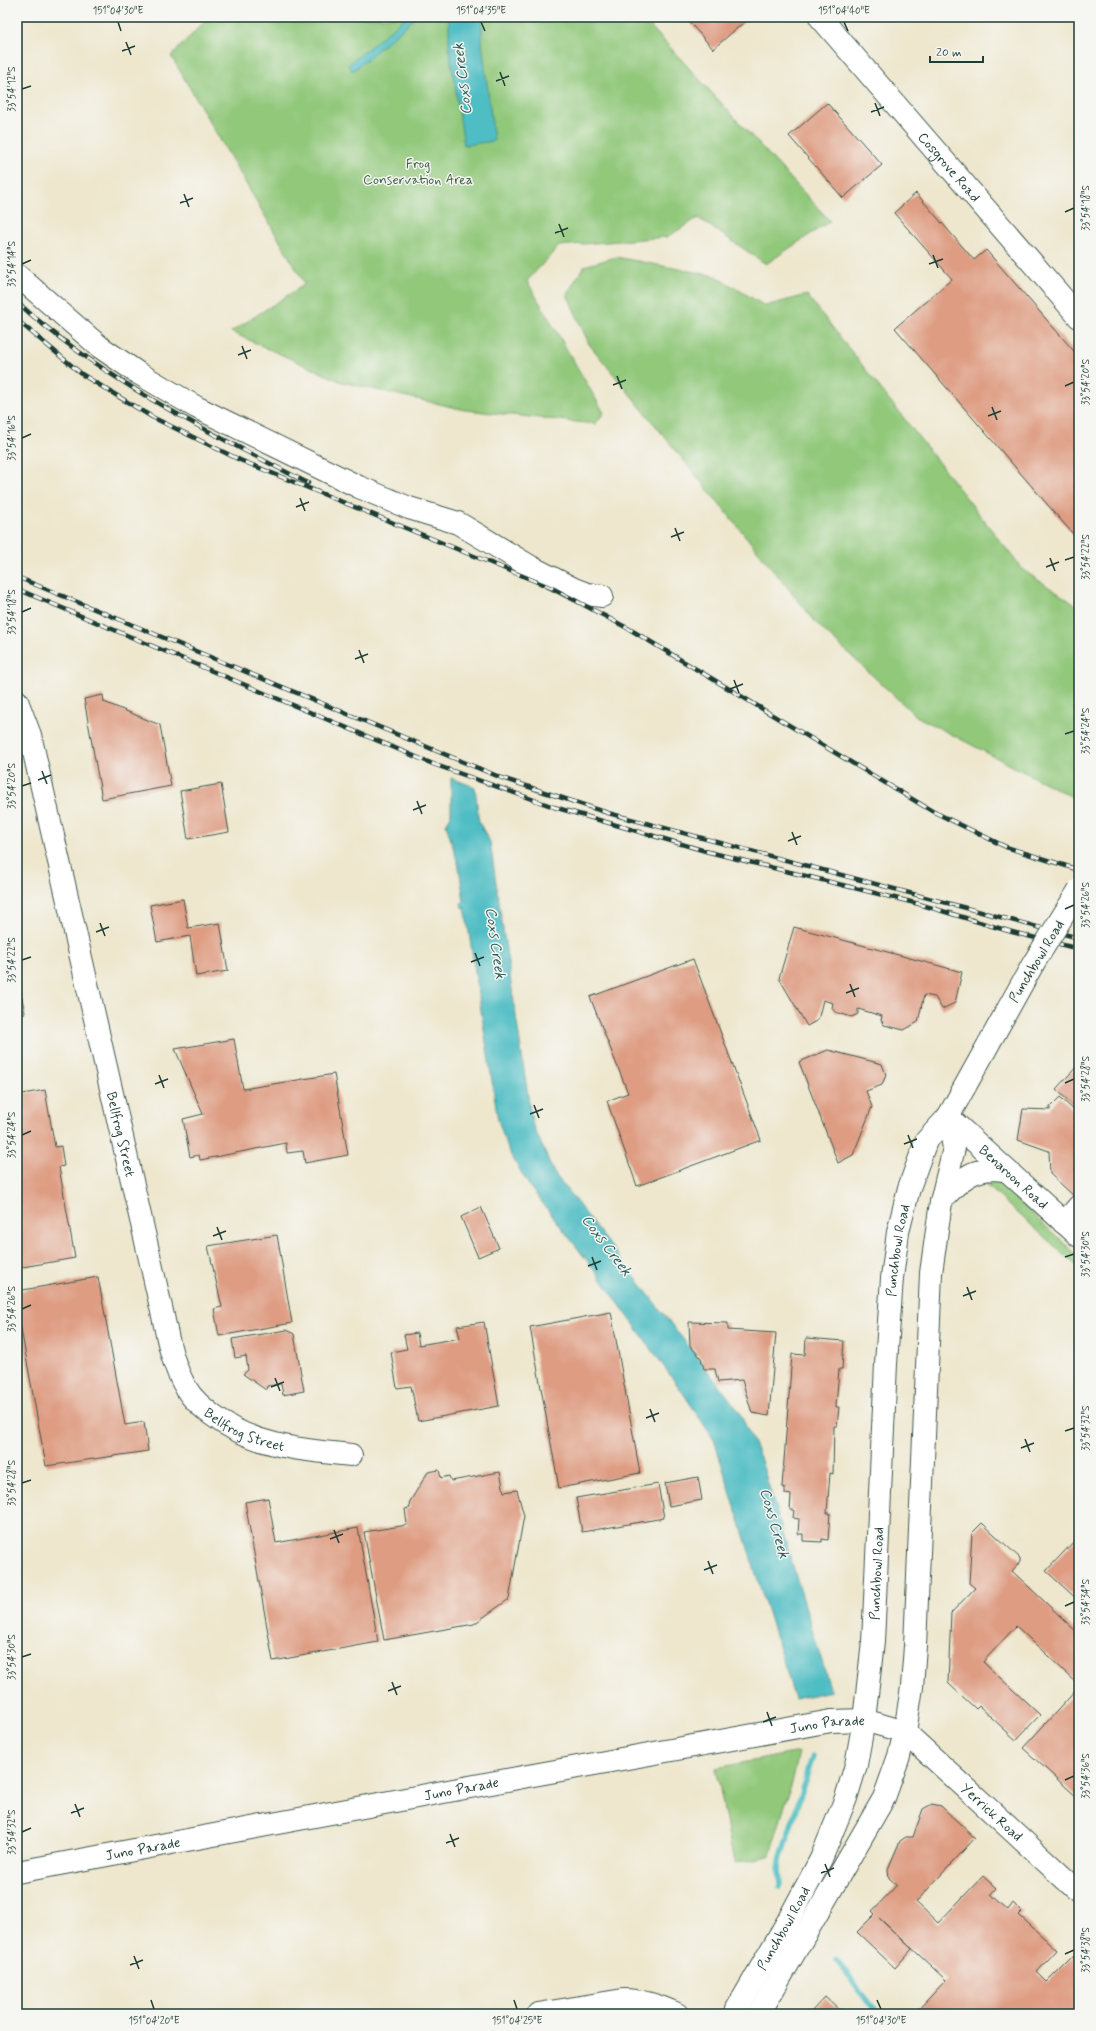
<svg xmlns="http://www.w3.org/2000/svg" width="1096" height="2031" font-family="Mynerve,sans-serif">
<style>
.green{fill:#91c87a;stroke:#588257}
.water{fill:#4fbec4;stroke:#377e7c}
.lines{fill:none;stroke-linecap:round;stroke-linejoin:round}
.stream{stroke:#4fbec4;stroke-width:5.5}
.building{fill:#de9c82}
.minor-casing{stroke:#3e564b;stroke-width:24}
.major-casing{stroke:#3e564b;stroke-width:24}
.minor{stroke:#fff;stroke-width:22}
.major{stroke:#fff;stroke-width:22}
.rail-casing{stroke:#1f3d34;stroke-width:4.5}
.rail{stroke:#f6f6f2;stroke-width:3;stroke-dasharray:9;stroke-linecap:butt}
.major-bridge-casing{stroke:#3e564b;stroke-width:24;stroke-linecap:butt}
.major-bridge{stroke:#fff;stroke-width:22}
.ticks{fill:none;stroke:#1f3d34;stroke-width:1.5}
.labels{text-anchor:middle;stroke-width:3;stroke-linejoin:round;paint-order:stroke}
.park-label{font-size:14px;fill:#3c6046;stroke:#f6f6f2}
.street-label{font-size:14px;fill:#1f3d34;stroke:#f6f6f2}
.water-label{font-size:15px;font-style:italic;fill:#2b5d58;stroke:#f6f6f2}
.neatline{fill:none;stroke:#1f3d34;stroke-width:1.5}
.ticks-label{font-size:10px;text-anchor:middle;fill:#1f3d34}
</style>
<rect width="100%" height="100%" fill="#f6f6f2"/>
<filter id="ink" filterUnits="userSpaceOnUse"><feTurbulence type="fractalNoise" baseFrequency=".025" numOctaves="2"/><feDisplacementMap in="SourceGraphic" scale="8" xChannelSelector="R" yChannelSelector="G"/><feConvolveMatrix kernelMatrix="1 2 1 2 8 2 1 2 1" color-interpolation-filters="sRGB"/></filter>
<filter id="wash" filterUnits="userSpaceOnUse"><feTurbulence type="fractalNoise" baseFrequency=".012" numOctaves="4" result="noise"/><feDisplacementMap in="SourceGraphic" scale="16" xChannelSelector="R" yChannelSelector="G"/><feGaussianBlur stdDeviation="0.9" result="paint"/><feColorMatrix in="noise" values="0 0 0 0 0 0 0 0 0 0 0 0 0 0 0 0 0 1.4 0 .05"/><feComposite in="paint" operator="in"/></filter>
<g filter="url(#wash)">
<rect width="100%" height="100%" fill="#eee7ce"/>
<!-- green -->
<path class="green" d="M 209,17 L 642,17 L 830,221 L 766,264 L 698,218 L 667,237 L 559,246 L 527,281 L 604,413 L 595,424 L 465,410 L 342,382 L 231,332 L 305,284 L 171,56 Z
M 616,257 L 716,276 L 765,306 L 807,295 L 1023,570 L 1079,607 L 1079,798 L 1072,797 L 916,716 L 818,625 L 589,344 L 567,294 L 584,266 Z
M 992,1180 L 997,1181 L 1079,1257 L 1079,1268 L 992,1190 L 979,1181 Z
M 799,1752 L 792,1783 L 773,1844 L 770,1856 L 734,1863 L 716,1768 Z"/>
<!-- water -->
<path class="water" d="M 406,17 L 416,17 L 353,71 L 348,65 Z
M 449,17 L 482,17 L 482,43 L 494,141 L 464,145 L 449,48 Z
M 451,778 L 475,787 L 479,822 L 490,842 L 532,1123 L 554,1173 L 739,1411 L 760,1457 L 831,1691 L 795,1699 L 714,1440 L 683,1393 L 599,1276 L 530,1187 L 509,1152 L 498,1120 L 465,907 L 462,908 L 461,903 L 464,902 L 459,867 L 446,824 L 451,816 Z"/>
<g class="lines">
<!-- stream -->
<path class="stream" d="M 780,1886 L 779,1868 L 781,1857 L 813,1756
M 836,1960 L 878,2014"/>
</g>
<g id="blocks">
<!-- building -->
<path class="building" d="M 685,17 L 750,17 L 713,49 Z
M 827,103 L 882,165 L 843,198 L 789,136 Z
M 916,193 L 974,260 L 986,250 L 1079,357 L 1079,541 L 895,328 L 952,279 L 894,213 Z
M 103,695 L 104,702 L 160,725 L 171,786 L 102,799 L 84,699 Z
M 221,784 L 229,832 L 188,839 L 180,791 Z
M 183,899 L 188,928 L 220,923 L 228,971 L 196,976 L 190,936 L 157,942 L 150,905 Z
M 794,927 L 962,972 L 955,1003 L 942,1009 L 935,997 L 924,995 L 918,1022 L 904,1030 L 884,1025 L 881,1020 L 882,1016 L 858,1009 L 858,1014 L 852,1017 L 835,1012 L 832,1008 L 833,1003 L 823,1000 L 818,1020 L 807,1026 L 779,978 Z
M 693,959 L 761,1140 L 637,1186 L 607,1101 L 628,1093 L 590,997 Z
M 17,974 L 25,1013 L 17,1015 Z
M 234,1039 L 243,1089 L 334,1074 L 348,1155 L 305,1163 L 303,1151 L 287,1153 L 286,1143 L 200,1160 L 199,1155 L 190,1157 L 183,1119 L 203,1114 L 175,1049 Z
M 828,1050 L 882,1064 L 886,1075 L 882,1085 L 866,1091 L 872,1107 L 853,1155 L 838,1163 L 799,1062 Z
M 1079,1064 L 1079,1111 L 1056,1089 Z
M 45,1090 L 55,1147 L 61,1146 L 64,1166 L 59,1167 L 75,1258 L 17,1268 L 17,1095 Z
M 1060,1097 L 1079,1115 L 1079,1193 L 1075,1197 L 1050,1174 L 1049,1151 L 1018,1140 L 1023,1109 L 1050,1110 L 1050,1107 Z
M 481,1207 L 499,1248 L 478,1257 L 461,1217 Z
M 277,1235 L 292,1323 L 219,1336 L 214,1309 L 222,1307 L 208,1246 Z
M 98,1277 L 125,1425 L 144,1422 L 148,1451 L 46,1466 L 17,1307 L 17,1291 Z
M 611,1312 L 640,1473 L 559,1488 L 530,1327 Z
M 484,1322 L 499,1406 L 418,1421 L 411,1386 L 397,1388 L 391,1352 L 407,1349 L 404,1335 L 417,1333 L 419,1345 L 460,1338 L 457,1326 Z
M 689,1322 L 728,1323 L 728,1330 L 776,1333 L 769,1416 L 752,1413 L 742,1380 L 718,1382 L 715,1369 L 704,1369 L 701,1358 L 690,1346 Z
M 287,1330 L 294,1334 L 304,1391 L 283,1395 L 281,1384 L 267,1386 L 266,1390 L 243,1374 L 248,1370 L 246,1356 L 235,1358 L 232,1339 Z
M 806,1338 L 844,1341 L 842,1369 L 839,1369 L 836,1407 L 839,1407 L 837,1426 L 834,1426 L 833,1474 L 830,1473 L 827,1513 L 830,1513 L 828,1540 L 822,1539 L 822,1542 L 803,1541 L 803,1534 L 798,1534 L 799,1519 L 793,1518 L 794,1510 L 790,1510 L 791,1495 L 785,1494 L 785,1488 L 782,1487 L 792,1354 L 805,1355 Z
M 439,1470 L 441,1478 L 449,1476 L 451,1481 L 500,1472 L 504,1492 L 517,1490 L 524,1516 L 509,1599 L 474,1624 L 384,1640 L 364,1532 L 407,1525 L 405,1509 L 410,1508 L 409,1503 L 428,1472 Z
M 698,1477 L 702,1500 L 669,1506 L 665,1483 Z
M 658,1484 L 664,1518 L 582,1532 L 576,1498 Z
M 268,1498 L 276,1543 L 358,1528 L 378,1642 L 273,1661 L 245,1502 Z
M 982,1523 L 1020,1558 L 1020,1562 L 1012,1571 L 1079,1634 L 1079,1685 L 1016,1626 L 983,1662 L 1040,1715 L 1016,1740 L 979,1706 L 976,1709 L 948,1683 L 951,1613 L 975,1588 L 969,1583 L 972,1533 Z
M 1077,1538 L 1079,1540 L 1079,1601 L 1046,1571 Z
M 1079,1687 L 1079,1799 L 1023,1748 Z
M 932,1804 L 941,1806 L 975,1838 L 916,1902 L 938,1923 L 983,1876 L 996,1888 L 991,1894 L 1008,1910 L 1013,1903 L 1022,1912 L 1019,1915 L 1057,1950 L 1037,1972 L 1047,1982 L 1079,1950 L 1079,2004 L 1070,2014 L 914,2014 L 946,1980 L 879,1918 L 912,1949 L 895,1968 L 857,1932 L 875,1914 L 872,1911 L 897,1885 L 889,1878 L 888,1869 L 900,1841 L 906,1837 L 913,1837 L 923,1809 Z
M 825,1997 L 840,2011 L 841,2009 L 846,2014 L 805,2014 L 807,2012 L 809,2014 Z"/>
</g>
</g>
<g filter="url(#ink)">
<use href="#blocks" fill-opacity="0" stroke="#3e564b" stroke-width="1"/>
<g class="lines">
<defs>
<g id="minor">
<path d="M 17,275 L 100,347 L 138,373 L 196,407 L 359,487 L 409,508 L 458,523 L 531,567 L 574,589 L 587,594 L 602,596"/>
<path id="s1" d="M 17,701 L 30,735 L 163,1316 C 168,1340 173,1366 186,1388 C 192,1399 202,1407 212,1415 C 252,1446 301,1450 351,1455"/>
<path id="s2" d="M 948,1117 L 1079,1236"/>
<path d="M 1064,1223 L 1079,1206"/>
<path id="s3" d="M 905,1732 L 1079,1892"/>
<path d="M 538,2014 L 623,2000 C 642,2000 660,2006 677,2014"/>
</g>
<g id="major">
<path id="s4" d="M 820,17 L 1079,317"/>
<path d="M 941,1201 C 960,1179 974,1166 1004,1170"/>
<path id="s5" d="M 17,1872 L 528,1776 L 831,1721 L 864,1720 L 905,1732"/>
<path id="s6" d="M 734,2014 L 788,1921 L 821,1859 L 846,1798 L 856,1765 L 864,1720 L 873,1642 L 886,1364 L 892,1278 L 898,1232 L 909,1188 L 926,1141 L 948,1117 L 1033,964"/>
<path d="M 759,2014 L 884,1798 L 899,1756 L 905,1732 L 912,1687 L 915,1646 L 931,1273 L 941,1202 L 954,1148 L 948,1117"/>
</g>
</defs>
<!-- minor casing -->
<use href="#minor" class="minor-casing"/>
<!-- major casing -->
<use href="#major" class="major-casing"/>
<!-- minor -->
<use href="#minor" class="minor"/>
<!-- major -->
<use href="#major" class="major"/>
<defs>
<path id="rail" d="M 17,302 C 103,380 206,431 308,483
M 17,320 L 83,375 L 152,417 L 240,460 L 552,588 L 631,630 L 932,811 L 1006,847 L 1079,870
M 17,577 L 502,778 L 608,813 L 1079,938
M 17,589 L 433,764 L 554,807 L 709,852 L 919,904 L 1012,932 L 1079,949"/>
</defs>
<!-- rail casing -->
<use href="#rail" class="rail-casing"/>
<!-- rail -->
<use href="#rail" class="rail"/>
<defs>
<path id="major-bridge" d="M 1033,964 L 1079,890"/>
</defs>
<!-- major-bridge casing -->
<use href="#major-bridge" class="major-bridge-casing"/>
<!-- major-bridge -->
<use href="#major-bridge" class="major-bridge"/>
</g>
</g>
<!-- ticks -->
<path class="ticks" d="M 118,22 L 121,31M 481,22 L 485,31M 844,22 L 848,31M 126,42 L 131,55M 122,51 L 135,46M 500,72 L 505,86M 496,81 L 509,76M 22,89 L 31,86M 875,103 L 880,116M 871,112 L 884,107M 184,194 L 189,207M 180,203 L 193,198M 1065,212 L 1074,208M 559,224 L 564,237M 555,233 L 568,228M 933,255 L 938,268M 22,264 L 31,260M 929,264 L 943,259M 242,346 L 247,359M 238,355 L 251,350M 617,376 L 622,389M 613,385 L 626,380M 1065,386 L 1074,382M 992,407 L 997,420M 988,416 L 1001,411M 22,438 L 31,434M 300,498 L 305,511M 296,507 L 309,502M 675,528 L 680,541M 671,537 L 684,532M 1050,558 L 1055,571M 1065,560 L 1074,557M 1046,567 L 1059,562M 22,612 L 31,608M 359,650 L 364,663M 355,659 L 368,654M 734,680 L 739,693M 730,689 L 743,684M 1065,734 L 1074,731M 42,771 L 47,784M 38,780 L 51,775M 22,786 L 31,783M 417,801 L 422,814M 413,810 L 426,805M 792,832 L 797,845M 788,841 L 801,836M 1065,909 L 1074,905M 100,923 L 105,936M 96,932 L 109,927M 475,953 L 480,966M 22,960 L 31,957M 471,962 L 484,957M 850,984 L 855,997M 846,993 L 859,988M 159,1075 L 164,1088M 1065,1083 L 1074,1079M 155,1084 L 168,1079M 534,1105 L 539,1118M 530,1114 L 543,1109M 22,1135 L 31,1131M 908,1135 L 913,1148M 904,1144 L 917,1139M 217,1227 L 222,1240M 213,1236 L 226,1231M 592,1257 L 597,1270M 1065,1257 L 1074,1254M 588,1266 L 601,1261M 967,1287 L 972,1300M 963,1296 L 976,1291M 22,1309 L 31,1305M 275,1378 L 280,1391M 271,1387 L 284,1382M 650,1409 L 655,1422M 646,1418 L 659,1413M 1065,1431 L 1074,1428M 1025,1439 L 1030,1452M 1021,1448 L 1034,1443M 22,1483 L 31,1480M 334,1530 L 339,1543M 330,1539 L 343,1534M 708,1561 L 713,1574M 704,1570 L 717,1565M 1065,1606 L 1074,1602M 22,1657 L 31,1654M 392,1682 L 397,1695M 388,1691 L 401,1686M 767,1712 L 772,1726M 763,1722 L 776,1717M 1065,1780 L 1074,1776M 75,1804 L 80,1817M 71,1813 L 84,1808M 22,1832 L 31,1828M 450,1834 L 455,1847M 446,1843 L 459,1838M 825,1864 L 830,1877M 821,1873 L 834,1868M 1065,1954 L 1074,1950M 134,1956 L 139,1969M 130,1965 L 143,1960M 151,2000 L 154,2009M 514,2000 L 517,2009M 877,2000 L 881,2009"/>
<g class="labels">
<!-- park labels -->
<g class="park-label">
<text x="418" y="168">Frog<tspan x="418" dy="16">Conservation Area</tspan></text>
</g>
<!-- street labels -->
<g class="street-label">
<text dy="5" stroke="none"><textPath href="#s4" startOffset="198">Cosgrove Road</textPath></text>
<text transform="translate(1036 961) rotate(-59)" y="5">Punchbowl Road</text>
<text dy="5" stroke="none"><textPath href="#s1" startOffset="446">Bellfrog Street</textPath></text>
<text dy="5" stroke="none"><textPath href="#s2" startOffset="89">Benaroon Road</textPath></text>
<text dy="5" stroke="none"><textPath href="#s6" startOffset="795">Punchbowl Road</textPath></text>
<text dy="5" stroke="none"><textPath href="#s1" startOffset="782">Bellfrog Street</textPath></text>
<text dy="5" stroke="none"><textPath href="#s6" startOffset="471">Punchbowl Road</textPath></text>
<text dy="5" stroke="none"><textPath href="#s5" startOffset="824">Juno Parade</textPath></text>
<text dy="5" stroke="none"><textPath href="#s5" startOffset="452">Juno Parade</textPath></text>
<text dy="5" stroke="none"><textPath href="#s3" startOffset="118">Yerrick Road</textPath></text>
<text dy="5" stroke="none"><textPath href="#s5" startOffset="128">Juno Parade</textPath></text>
<text dy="5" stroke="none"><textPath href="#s6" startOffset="99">Punchbowl Road</textPath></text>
</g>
<!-- water labels -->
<g class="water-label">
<text transform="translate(462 79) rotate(-97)" y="5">Coxs Creek</text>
<text transform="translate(496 943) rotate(82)" y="5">Coxs Creek</text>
<text transform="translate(607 1245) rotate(53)" y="5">Coxs Creek</text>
<text transform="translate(775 1523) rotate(74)" y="5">Coxs Creek</text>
</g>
</g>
<!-- margin -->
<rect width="1096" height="2031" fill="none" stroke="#f6f6f2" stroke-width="44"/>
<!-- scale -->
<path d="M930 56v6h53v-6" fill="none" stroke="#1f3d34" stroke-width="2"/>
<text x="936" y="56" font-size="12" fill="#1f3d34" stroke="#f6f6f2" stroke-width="3" paint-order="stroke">20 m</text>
<rect x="22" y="22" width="1052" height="1987" class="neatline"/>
<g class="ticks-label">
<text x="118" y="14">151°04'30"E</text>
<text x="481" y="14">151°04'35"E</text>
<text x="844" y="14">151°04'40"E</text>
<text transform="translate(11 89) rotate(-90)" y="4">33°54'12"S</text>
<text transform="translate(1085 208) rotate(-90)" y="4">33°54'18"S</text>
<text transform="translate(11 264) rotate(-90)" y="4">33°54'14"S</text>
<text transform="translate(1085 382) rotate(-90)" y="4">33°54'20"S</text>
<text transform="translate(11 438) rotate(-90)" y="4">33°54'16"S</text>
<text transform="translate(1085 557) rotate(-90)" y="4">33°54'22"S</text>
<text transform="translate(11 612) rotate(-90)" y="4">33°54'18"S</text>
<text transform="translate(1085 731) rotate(-90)" y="4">33°54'24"S</text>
<text transform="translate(11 786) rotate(-90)" y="4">33°54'20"S</text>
<text transform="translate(1085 905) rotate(-90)" y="4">33°54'26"S</text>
<text transform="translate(11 960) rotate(-90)" y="4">33°54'22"S</text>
<text transform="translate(1085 1079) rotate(-90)" y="4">33°54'28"S</text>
<text transform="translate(11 1135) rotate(-90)" y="4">33°54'24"S</text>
<text transform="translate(1085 1254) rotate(-90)" y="4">33°54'30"S</text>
<text transform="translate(11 1309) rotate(-90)" y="4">33°54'26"S</text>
<text transform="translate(1085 1428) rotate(-90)" y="4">33°54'32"S</text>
<text transform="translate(11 1483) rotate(-90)" y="4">33°54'28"S</text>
<text transform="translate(1085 1602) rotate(-90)" y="4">33°54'34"S</text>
<text transform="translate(11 1657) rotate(-90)" y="4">33°54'30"S</text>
<text transform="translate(1085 1776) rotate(-90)" y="4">33°54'36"S</text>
<text transform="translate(11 1832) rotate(-90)" y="4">33°54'32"S</text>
<text transform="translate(1085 1950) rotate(-90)" y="4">33°54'38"S</text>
<text x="154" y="2024">151°04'20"E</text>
<text x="517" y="2024">151°04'25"E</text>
<text x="881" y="2024">151°04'30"E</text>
</g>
</svg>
